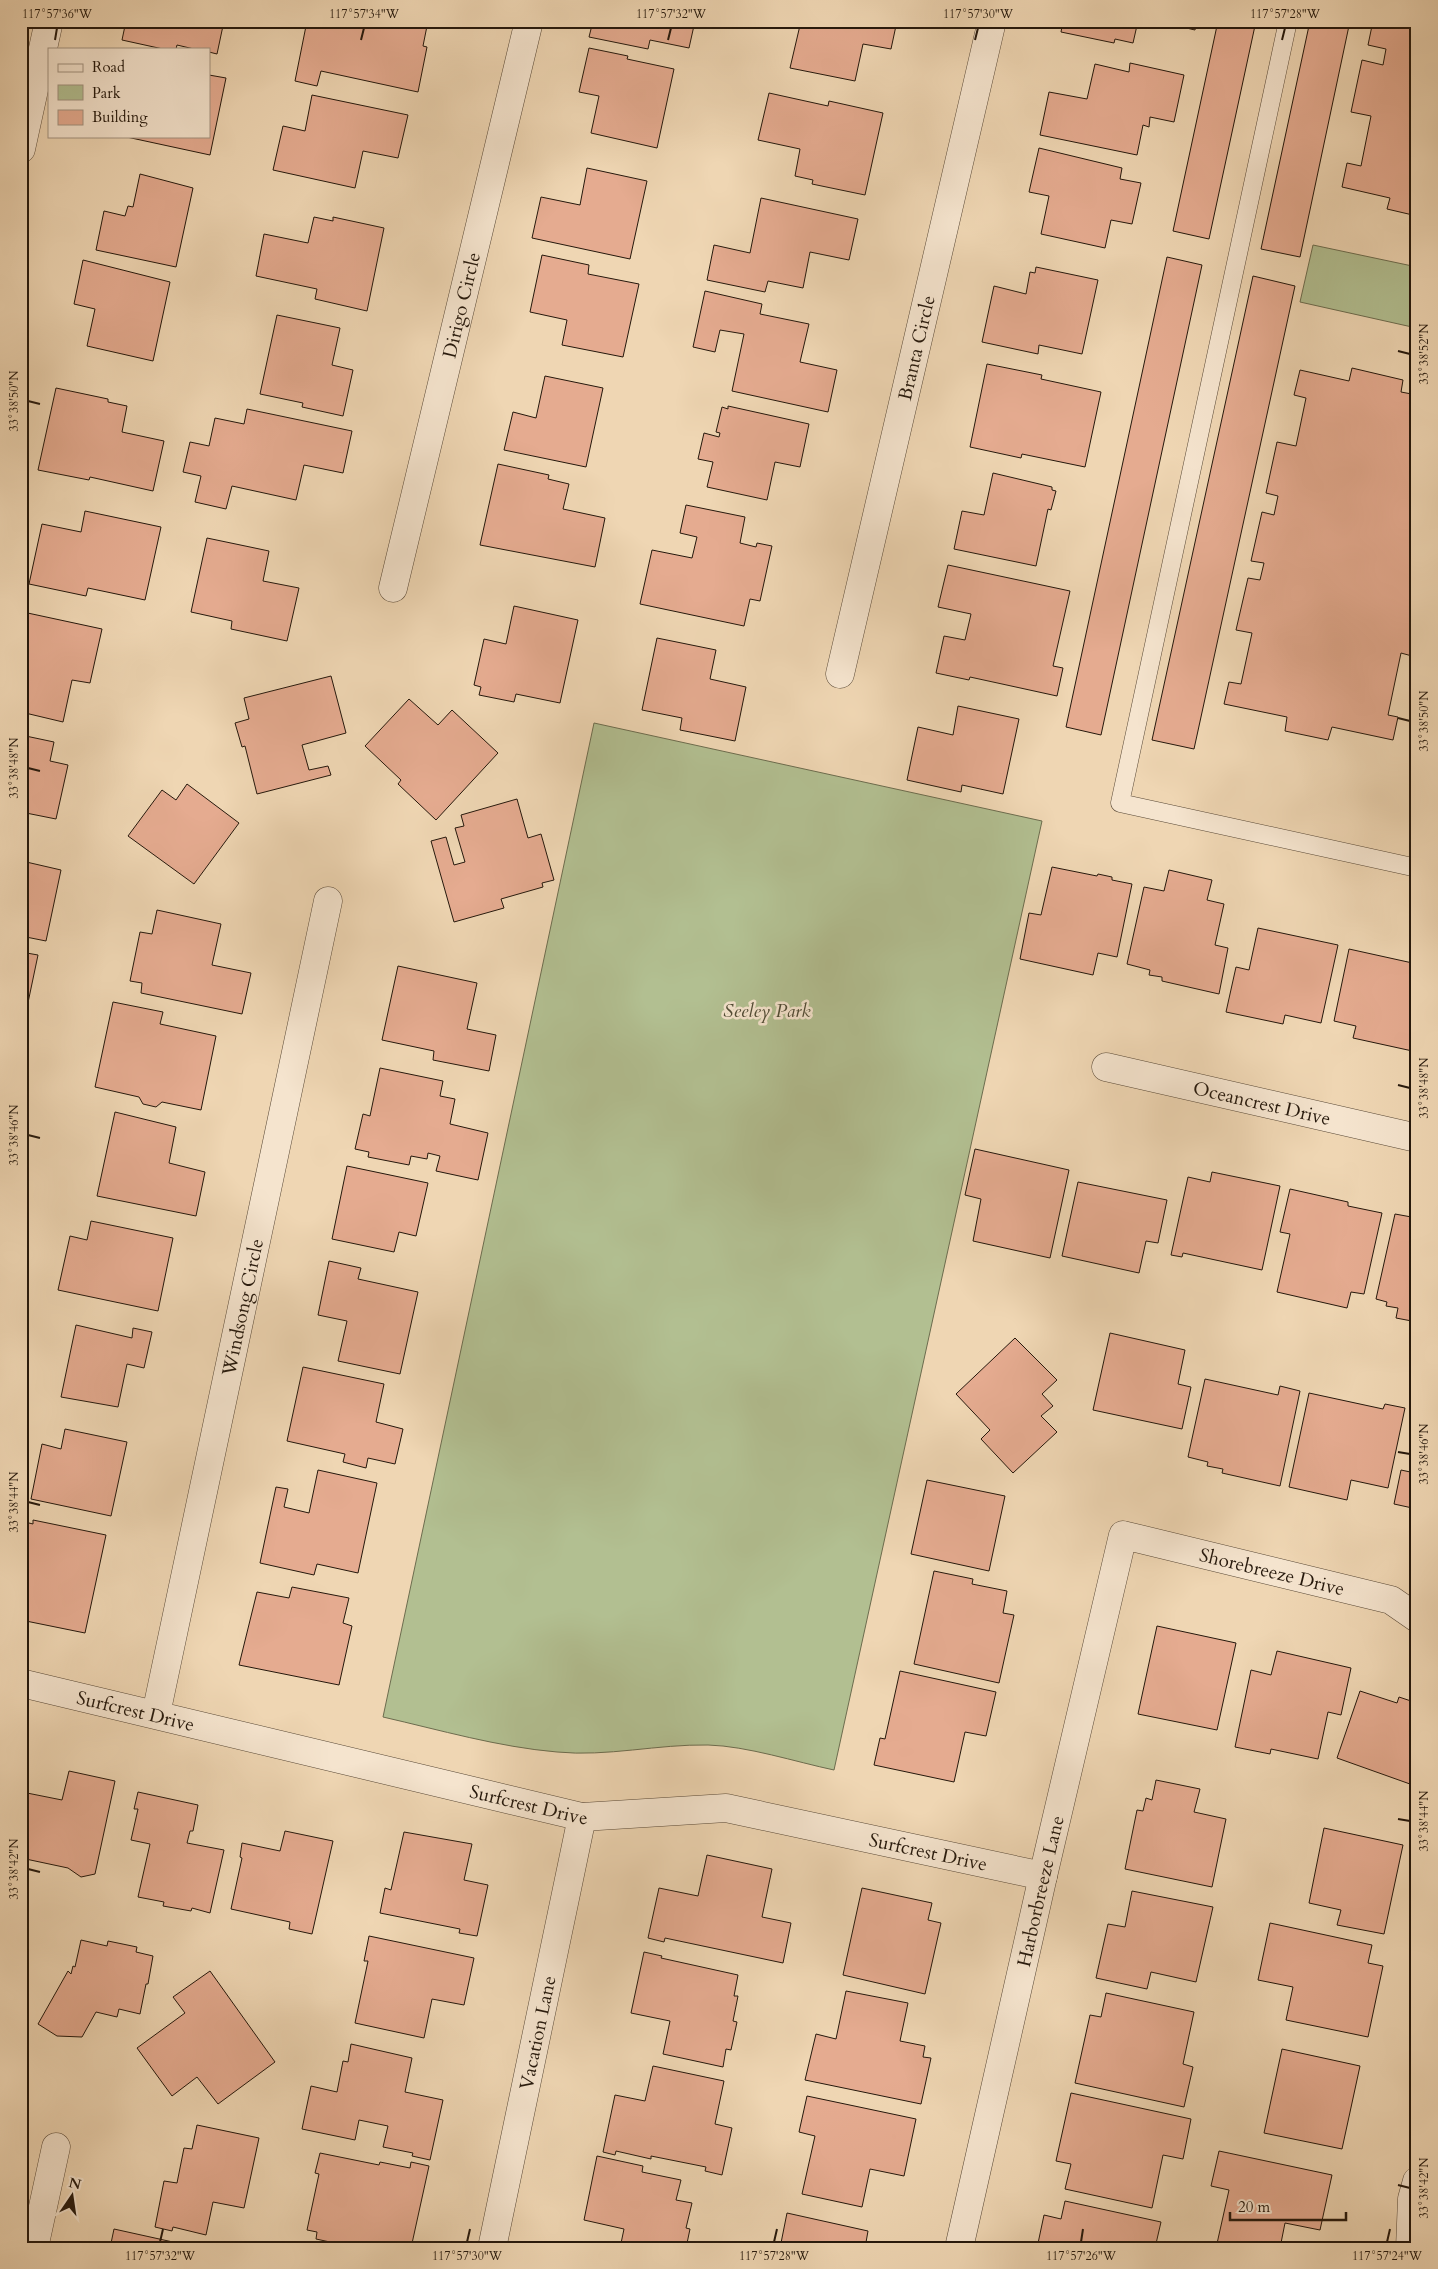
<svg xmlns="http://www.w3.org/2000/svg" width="1438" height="2269" font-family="Cardo,serif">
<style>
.green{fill:#b2bf91;stroke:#6c6c4e}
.building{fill:#e5ab90;stroke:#25180c}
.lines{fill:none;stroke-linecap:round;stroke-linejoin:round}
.lane-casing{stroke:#584836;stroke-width:19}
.street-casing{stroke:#584836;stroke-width:29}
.lane{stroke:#f5e4ce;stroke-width:18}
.street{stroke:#f5e4ce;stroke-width:28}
.ticks{fill:none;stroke:#25180c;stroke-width:2}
.labels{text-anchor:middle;stroke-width:5;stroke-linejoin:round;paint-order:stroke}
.street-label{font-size:19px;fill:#25180c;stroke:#f5e4ce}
.park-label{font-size:19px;font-style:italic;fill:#4f4a34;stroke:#f5e4ce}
.neatline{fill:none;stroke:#25180c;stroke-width:2}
.ticks-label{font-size:12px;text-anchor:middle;fill:#25180c}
</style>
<rect width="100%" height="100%" fill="#efd6b3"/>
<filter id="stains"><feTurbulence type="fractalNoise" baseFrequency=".004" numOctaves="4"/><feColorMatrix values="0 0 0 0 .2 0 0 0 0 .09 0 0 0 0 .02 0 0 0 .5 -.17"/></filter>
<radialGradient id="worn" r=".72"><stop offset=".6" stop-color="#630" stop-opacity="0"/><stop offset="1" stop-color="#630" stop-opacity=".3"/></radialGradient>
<!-- green -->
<path class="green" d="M 1313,245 L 1417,267 L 1417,304 L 1412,327 L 1300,302 Z
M 594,723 L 1042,821 L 834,1770 C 796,1762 747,1746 708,1745 C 658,1744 607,1757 557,1752 C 498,1747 440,1730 383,1717 Z"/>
<!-- building -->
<path class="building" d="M 126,21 L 224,21 L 217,54 L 209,52 L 209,49 L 194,49 L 177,45 L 176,49 L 163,49 L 122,40 Z
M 307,21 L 428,21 L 423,46 L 427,47 L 418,92 L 321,71 L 317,86 L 295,81 Z
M 593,21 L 695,21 L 689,48 L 650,40 L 648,49 L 589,37 Z
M 801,21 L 897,21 L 891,49 L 863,44 L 855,81 L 790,68 Z
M 1063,21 L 1138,21 L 1133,43 L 1115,39 L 1114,43 L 1061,32 Z
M 1156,21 L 1197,21 L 1195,30 Z
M 1218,21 L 1256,21 L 1209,239 L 1173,231 Z
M 1310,21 L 1350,21 L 1300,257 L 1261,249 Z
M 1373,21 L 1417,21 L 1417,216 L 1387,209 L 1390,198 L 1342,187 L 1347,163 L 1361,166 L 1371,116 L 1351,112 L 1362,60 L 1383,65 L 1386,49 L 1368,45 Z
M 589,48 L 628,56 L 627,59 L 674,69 L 657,148 L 591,133 L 599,96 L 579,92 Z
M 1130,63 L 1184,75 L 1174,122 L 1150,117 L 1149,127 L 1143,125 L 1137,155 L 1040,135 L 1049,92 L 1087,99 L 1095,64 L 1129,72 Z
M 209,75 L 226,78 L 210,155 L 122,136 L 209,136 Z
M 769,93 L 828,106 L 829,101 L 883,113 L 865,195 L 812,184 L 813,180 L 795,176 L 800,149 L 758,140 Z
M 312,95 L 408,115 L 398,158 L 363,151 L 355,188 L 273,170 L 283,126 L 305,131 Z
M 1039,148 L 1122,168 L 1120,179 L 1141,183 L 1132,224 L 1111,220 L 1105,248 L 1041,234 L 1049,196 L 1029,192 Z
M 587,168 L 647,181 L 630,259 L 532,238 L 541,197 L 580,205 Z
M 140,174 L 193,188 L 176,267 L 96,250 L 104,211 L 125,216 L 128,206 L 133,207 Z
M 761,198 L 858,219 L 849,260 L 810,252 L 803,288 L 768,281 L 765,292 L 707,280 L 714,245 L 750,253 Z
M 314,217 L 333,221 L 333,217 L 384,228 L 367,311 L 315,299 L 317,289 L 256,276 L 264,234 L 308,243 Z
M 542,255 L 589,265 L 588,274 L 639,284 L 623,357 L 562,345 L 567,320 L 530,312 Z
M 1167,257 L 1202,265 L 1101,735 L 1066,727 Z
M 83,260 L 170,282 L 153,361 L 87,346 L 95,309 L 74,304 Z
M 1036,267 L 1098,280 L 1082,354 L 1039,345 L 1038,354 L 982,342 L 994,286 L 1026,294 L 1030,272 L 1035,273 Z
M 1253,276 L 1295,286 L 1194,749 L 1152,740 Z
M 705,291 L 762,304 L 760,314 L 809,324 L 800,362 L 837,370 L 828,412 L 732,391 L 744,334 L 720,330 L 715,352 L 693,347 Z
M 277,315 L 340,328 L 332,365 L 353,370 L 343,416 L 302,407 L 303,403 L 260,394 Z
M 987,364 L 1042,375 L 1041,379 L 1101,392 L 1085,467 L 1022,454 L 1021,458 L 970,447 Z
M 1352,368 L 1403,380 L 1401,392 L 1417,395 L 1417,581 L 1411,605 L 1417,607 L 1417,634 L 1412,656 L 1401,653 L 1388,715 L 1398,717 L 1393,740 L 1332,727 L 1328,740 L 1285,731 L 1287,717 L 1224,704 L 1229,682 L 1241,684 L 1252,633 L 1236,630 L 1248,578 L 1260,580 L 1264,563 L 1251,561 L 1262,512 L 1274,515 L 1278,496 L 1266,493 L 1277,442 L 1296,446 L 1306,398 L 1294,395 L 1300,370 L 1349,381 Z
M 545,376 L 603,388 L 586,467 L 504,450 L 513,412 L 536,418 Z
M 56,388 L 108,399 L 108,402 L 127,406 L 122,432 L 164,441 L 153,491 L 90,477 L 89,480 L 38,470 Z
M 728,406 L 809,424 L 800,467 L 775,462 L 767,500 L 707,487 L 713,462 L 698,459 L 704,433 L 719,437 L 720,433 L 716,432 L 722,407 L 728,409 Z
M 247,409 L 352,431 L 343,473 L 304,465 L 296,500 L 232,486 L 226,509 L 195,502 L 201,476 L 183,472 L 190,442 L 209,446 L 215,418 L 244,424 Z
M 498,464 L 549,475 L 548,479 L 569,484 L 563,509 L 605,518 L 595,567 L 480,545 Z
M 993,473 L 1052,487 L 1052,490 L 1056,491 L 1051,510 L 1048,509 L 1036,566 L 954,549 L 962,511 L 984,515 Z
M 686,505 L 745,517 L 740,543 L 756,547 L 757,543 L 772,546 L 760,601 L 750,599 L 744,626 L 640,604 L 652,550 L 692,558 L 697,537 L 680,533 Z
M 85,511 L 161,527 L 145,600 L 88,588 L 86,596 L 29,584 L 42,524 L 81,532 Z
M 207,538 L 269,551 L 263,581 L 299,588 L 287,641 L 231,629 L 232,621 L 191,612 Z
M 948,565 L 1070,591 L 1053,666 L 1063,668 L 1057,696 L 970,677 L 969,680 L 936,673 L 944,636 L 965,640 L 971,614 L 938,607 Z
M 514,606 L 578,620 L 560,703 L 516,694 L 514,702 L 479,695 L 481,687 L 474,685 L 484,639 L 506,644 Z
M 23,612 L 102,629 L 90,683 L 72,680 L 63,722 L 21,712 Z
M 657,638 L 716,650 L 710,679 L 746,687 L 735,741 L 680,730 L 682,718 L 642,710 Z
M 331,676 L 346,733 L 302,745 L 309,770 L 328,766 L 331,775 L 257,794 L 245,746 L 242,747 L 235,723 L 249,719 L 244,698 Z
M 409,699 L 438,725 L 452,710 L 498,753 L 436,820 L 398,784 L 401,780 L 365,746 Z
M 958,706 L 1019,719 L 1003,794 L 962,785 L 961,792 L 907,780 L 918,727 L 953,735 Z
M 21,735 L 54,742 L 50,761 L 68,765 L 56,819 L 21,812 Z
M 187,784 L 239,823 L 194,884 L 128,836 L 162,790 L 176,800 Z
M 517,799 L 528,838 L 541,834 L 554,880 L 542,883 L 543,887 L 501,899 L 504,908 L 454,922 L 431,841 L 446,837 L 454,865 L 465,862 L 455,828 L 464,826 L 461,815 Z
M 21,835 L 28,836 L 22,861 L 61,870 L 46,941 L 21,936 Z
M 1052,867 L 1097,876 L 1098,874 L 1112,877 L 1112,880 L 1132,884 L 1117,957 L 1098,953 L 1093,975 L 1020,959 L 1029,913 L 1041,915 Z
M 1169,870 L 1212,880 L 1207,900 L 1224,904 L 1215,945 L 1228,948 L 1219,994 L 1162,981 L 1162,977 L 1149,975 L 1150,970 L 1127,964 L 1144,887 L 1164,891 Z
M 157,910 L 221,924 L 212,965 L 251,973 L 242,1014 L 141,993 L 142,983 L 130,981 L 140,932 L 152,934 Z
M 1258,928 L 1338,945 L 1321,1023 L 1285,1015 L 1283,1024 L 1226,1012 L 1236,967 L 1249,970 Z
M 1349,949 L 1417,964 L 1417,1052 L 1353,1038 L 1356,1026 L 1334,1021 Z
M 21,952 L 38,955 L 21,1036 Z
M 398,966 L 477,983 L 467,1029 L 496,1035 L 489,1071 L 433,1060 L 434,1051 L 382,1040 Z
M 113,1002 L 163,1012 L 160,1024 L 216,1036 L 201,1110 L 162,1102 L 156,1107 L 143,1104 L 139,1097 L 95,1087 Z
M 380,1068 L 443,1081 L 440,1096 L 455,1099 L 450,1124 L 488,1133 L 478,1180 L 436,1171 L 440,1156 L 428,1153 L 427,1159 L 411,1156 L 409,1165 L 368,1157 L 369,1152 L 355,1149 L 363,1114 L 370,1116 Z
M 115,1112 L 176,1127 L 169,1163 L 205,1172 L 196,1216 L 97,1196 Z
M 975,1149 L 1069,1170 L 1050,1258 L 973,1241 L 981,1199 L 965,1195 Z
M 347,1166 L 428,1183 L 416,1236 L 399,1232 L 394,1252 L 332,1239 Z
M 1212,1172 L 1280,1186 L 1262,1270 L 1183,1253 L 1182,1257 L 1171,1255 L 1188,1177 L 1210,1182 Z
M 1078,1182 L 1167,1200 L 1158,1243 L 1146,1241 L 1139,1273 L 1062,1256 Z
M 1290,1189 L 1348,1202 L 1348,1206 L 1382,1213 L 1364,1294 L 1351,1292 L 1347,1308 L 1277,1292 L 1290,1234 L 1280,1232 Z
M 1395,1214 L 1417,1218 L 1417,1322 L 1396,1318 L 1398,1308 L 1386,1306 L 1387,1302 L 1376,1299 Z
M 91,1221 L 173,1238 L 158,1311 L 58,1290 L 70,1236 L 87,1240 Z
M 329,1261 L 361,1268 L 358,1279 L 418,1292 L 400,1374 L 338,1361 L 347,1321 L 318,1315 Z
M 76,1325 L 132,1338 L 133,1328 L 152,1332 L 144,1368 L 127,1364 L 118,1407 L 61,1397 Z
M 1110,1333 L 1185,1350 L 1178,1384 L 1191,1387 L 1182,1429 L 1093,1410 Z
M 1015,1338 L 1057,1380 L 1042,1394 L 1053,1406 L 1041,1416 L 1057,1432 L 1013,1473 L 981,1439 L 990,1430 L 956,1394 Z
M 303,1367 L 384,1384 L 376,1422 L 403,1429 L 395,1464 L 368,1458 L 366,1468 L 343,1462 L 345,1454 L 287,1441 Z
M 1205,1379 L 1278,1395 L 1280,1386 L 1300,1391 L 1280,1486 L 1222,1473 L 1223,1469 L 1207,1466 L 1208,1462 L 1188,1457 Z
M 1309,1393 L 1383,1409 L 1385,1404 L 1405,1408 L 1388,1488 L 1351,1480 L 1347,1500 L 1289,1487 Z
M 65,1429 L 127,1442 L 111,1516 L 31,1499 L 42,1444 L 61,1449 Z
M 1417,1463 L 1417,1509 L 1394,1504 L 1401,1470 L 1415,1473 Z
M 318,1470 L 377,1483 L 358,1573 L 317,1564 L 314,1575 L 260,1563 L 276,1487 L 288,1489 L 284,1507 L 309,1513 Z
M 927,1480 L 1005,1496 L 989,1571 L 911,1554 Z
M 33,1520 L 106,1535 L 85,1633 L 21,1620 L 21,1521 L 33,1524 Z
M 934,1571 L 973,1579 L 972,1584 L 1007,1591 L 1003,1613 L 1014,1615 L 999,1683 L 914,1664 Z
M 292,1587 L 349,1598 L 343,1623 L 352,1626 L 339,1685 L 239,1665 L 257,1592 L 289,1598 Z
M 1157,1626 L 1236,1643 L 1217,1730 L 1138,1714 Z
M 1277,1651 L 1351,1668 L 1341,1715 L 1328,1712 L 1318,1759 L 1271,1749 L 1270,1754 L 1235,1747 L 1251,1670 L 1271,1675 Z
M 900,1671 L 996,1692 L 986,1736 L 965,1732 L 954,1782 L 874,1765 L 880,1738 L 885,1739 Z
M 1360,1691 L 1397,1703 L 1399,1697 L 1417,1703 L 1417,1763 L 1410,1784 L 1337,1758 Z
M 69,1771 L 115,1781 L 95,1874 L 81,1877 L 68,1868 L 21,1858 L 21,1809 L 27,1793 L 62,1800 Z
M 1156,1780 L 1200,1789 L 1194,1812 L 1226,1819 L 1212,1887 L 1125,1869 L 1137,1810 L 1143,1811 L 1146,1798 L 1152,1800 Z
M 138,1792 L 198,1805 L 193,1831 L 190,1831 L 187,1843 L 224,1850 L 210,1913 L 192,1908 L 191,1911 L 163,1906 L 164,1902 L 138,1897 L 150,1844 L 131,1840 L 138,1809 L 134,1809 Z
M 1324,1828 L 1403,1845 L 1384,1934 L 1337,1925 L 1341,1910 L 1309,1903 Z
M 285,1831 L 333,1841 L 312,1934 L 289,1929 L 290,1922 L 231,1909 L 242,1858 L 240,1857 L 242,1843 L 280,1851 Z
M 404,1832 L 472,1844 L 464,1880 L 488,1885 L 477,1936 L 459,1933 L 460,1929 L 380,1913 L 385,1888 L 391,1890 Z
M 707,1855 L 772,1869 L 762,1917 L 791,1923 L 783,1963 L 665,1938 L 664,1942 L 648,1938 L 659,1888 L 698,1896 Z
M 862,1888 L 932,1903 L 928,1920 L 941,1923 L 925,1994 L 843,1975 Z
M 1132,1891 L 1213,1907 L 1196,1982 L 1151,1972 L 1147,1989 L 1096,1978 L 1108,1924 L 1125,1927 Z
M 1270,1923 L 1372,1945 L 1368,1963 L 1383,1966 L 1368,2037 L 1286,2020 L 1293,1987 L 1258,1980 Z
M 369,1936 L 474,1958 L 464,2005 L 432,1999 L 424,2038 L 355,2023 L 368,1961 L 364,1961 Z
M 81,1940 L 107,1946 L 108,1941 L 137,1947 L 136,1952 L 153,1956 L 148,1984 L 146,1984 L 140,2014 L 119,2009 L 117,2017 L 96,2012 L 82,2037 L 57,2036 L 38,2024 L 68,1971 L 71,1974 L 73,1966 L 75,1967 Z
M 644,1952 L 662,1956 L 661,1958 L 738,1975 L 734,1996 L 738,1996 L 733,2021 L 737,2022 L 731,2050 L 726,2049 L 723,2067 L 663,2054 L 670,2021 L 631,2013 Z
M 21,1953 L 27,2013 L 22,2016 L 27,2027 L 21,2030 Z
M 210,1971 L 275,2062 L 218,2104 L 197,2077 L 172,2096 L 137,2048 L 185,2013 L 173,1997 Z
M 846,1991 L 908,2003 L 900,2041 L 925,2046 L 923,2057 L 931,2058 L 921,2104 L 805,2080 L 816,2034 L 836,2039 Z
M 1106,1993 L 1194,2012 L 1183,2064 L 1193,2067 L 1184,2107 L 1075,2083 L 1090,2015 L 1101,2017 Z
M 351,2044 L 412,2058 L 405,2092 L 443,2100 L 430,2160 L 412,2156 L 413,2153 L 383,2147 L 388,2126 L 359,2120 L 355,2140 L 302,2129 L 311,2086 L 337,2092 L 343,2061 L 348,2062 Z
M 1282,2049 L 1360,2066 L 1342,2149 L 1264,2133 Z
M 653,2066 L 724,2081 L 715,2124 L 732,2128 L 722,2175 L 705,2171 L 706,2167 L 651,2156 L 651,2159 L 616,2151 L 615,2155 L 603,2152 L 615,2095 L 645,2101 Z
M 1071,2093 L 1191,2119 L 1183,2159 L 1163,2155 L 1152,2208 L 1065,2189 L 1071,2164 L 1056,2161 Z
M 807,2096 L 916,2119 L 904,2176 L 870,2169 L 862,2207 L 802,2194 L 815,2136 L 799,2132 Z
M 197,2125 L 259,2138 L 244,2208 L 213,2202 L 206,2235 L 173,2227 L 172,2231 L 155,2227 L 164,2181 L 177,2183 L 184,2148 L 192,2149 Z
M 1219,2151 L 1332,2175 L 1320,2230 L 1285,2223 L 1280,2248 L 1216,2248 L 1229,2190 L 1211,2186 Z
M 320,2153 L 379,2165 L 380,2162 L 410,2168 L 411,2162 L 429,2166 L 411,2248 L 358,2248 L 316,2239 L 317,2232 L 307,2230 L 319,2174 L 315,2173 Z
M 597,2156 L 643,2166 L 642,2172 L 681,2180 L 676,2200 L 692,2203 L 686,2228 L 690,2229 L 686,2248 L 620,2248 L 624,2229 L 584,2220 Z
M 1065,2201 L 1161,2222 L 1155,2248 L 1037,2248 L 1044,2215 L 1061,2219 Z
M 787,2213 L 868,2231 L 865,2248 L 780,2248 Z
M 114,2229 L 200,2248 L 110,2248 Z"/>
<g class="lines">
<defs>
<path id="lane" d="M 1288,21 L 1120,803 L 1417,868"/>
<g id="street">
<path d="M 21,149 L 49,21"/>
<path id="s1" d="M 393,588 L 529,21"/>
<path id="s2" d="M 840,674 L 992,21"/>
<path id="s3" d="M 1106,1067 L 1417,1138"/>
<path id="s4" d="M 21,1683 L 582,1817 L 726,1808 L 1043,1876"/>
<path id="s5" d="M 156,1714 L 328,901"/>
<path d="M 34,2248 L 56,2147"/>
<path id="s6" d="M 492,2248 L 582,1817"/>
<path id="s7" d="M 959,2248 L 1043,1876 L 1123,1535 L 1391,1600 L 1417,1618"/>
<path d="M 1410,2248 L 1412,2199 L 1417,2181"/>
</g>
</defs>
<!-- lane casing -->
<use href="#lane" class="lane-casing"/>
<!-- street casing -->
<use href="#street" class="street-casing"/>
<!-- lane -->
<use href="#lane" class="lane"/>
<!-- street -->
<use href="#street" class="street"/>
</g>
<!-- ticks -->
<path class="ticks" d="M 55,40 L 57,28M 361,40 L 364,28M 668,40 L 671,28M 975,40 L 978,28M 1282,40 L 1285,28M 1398,351 L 1410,354M 28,401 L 40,404M 1398,718 L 1410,721M 28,768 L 40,771M 1398,1085 L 1410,1088M 28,1135 L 40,1138M 1398,1452 L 1410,1454M 28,1502 L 40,1505M 1398,1819 L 1410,1821M 28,1869 L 40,1872M 1398,2185 L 1410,2188M 160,2242 L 163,2229M 467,2242 L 470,2229M 774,2242 L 777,2229M 1081,2242 L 1083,2229M 1387,2242 L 1390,2229"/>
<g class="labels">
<!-- street labels -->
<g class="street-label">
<text dy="7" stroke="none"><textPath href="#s1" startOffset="291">Dirigo Circle</textPath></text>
<text dy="7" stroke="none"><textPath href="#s2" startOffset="335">Branta Circle</textPath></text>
<text dy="7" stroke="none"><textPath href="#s3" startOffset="160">Oceancrest Drive</textPath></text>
<text dy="7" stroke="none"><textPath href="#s5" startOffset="416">Windsong Circle</textPath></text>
<text dy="7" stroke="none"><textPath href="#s7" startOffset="885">Shorebreeze Drive</textPath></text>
<text dy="7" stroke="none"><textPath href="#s4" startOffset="118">Surfcrest Drive</textPath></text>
<text dy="7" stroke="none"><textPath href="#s4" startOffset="522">Surfcrest Drive</textPath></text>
<text dy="7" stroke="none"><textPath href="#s4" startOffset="928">Surfcrest Drive</textPath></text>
<text dy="7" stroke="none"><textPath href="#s7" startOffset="366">Harborbreeze Lane</textPath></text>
<text dy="7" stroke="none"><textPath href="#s6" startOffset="220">Vacation Lane</textPath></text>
</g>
<!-- park labels -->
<g class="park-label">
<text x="767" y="1017">Seeley Park</text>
</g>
</g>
<!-- margin -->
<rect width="1438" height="2269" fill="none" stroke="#efd6b3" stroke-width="55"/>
<!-- legend -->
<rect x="48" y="48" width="162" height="90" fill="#f5e4ce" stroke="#a29280"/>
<rect x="58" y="64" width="25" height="8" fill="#f5e4ce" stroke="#a29280"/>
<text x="92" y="72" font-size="15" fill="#25180c">Road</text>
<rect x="58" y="85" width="25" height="15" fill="#b2bf91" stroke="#a29280"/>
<text x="92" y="98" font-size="15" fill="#25180c">Park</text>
<rect x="58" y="110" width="25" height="15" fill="#e5ab90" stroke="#a29280"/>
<text x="92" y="122" font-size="15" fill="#25180c">Building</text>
<!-- north arrow -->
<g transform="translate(72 2196) rotate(13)" stroke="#f5e4ce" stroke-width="4" paint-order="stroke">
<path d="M0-4L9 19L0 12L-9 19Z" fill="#25180c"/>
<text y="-8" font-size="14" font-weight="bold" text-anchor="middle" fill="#25180c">N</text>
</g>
<!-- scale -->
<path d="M1230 2212v8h116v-8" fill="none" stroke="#25180c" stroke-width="2.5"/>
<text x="1238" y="2212" font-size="15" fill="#25180c" stroke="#f5e4ce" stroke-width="4" paint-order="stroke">20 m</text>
<rect x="28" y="28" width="1382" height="2214" class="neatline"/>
<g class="ticks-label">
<text x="57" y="18">117°57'36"W</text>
<text x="364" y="18">117°57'34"W</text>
<text x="671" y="18">117°57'32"W</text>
<text x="978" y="18">117°57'30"W</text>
<text x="1285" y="18">117°57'28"W</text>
<text transform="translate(1424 354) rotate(-90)" y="4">33°38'52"N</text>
<text transform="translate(14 401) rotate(-90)" y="4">33°38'50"N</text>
<text transform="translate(1424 721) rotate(-90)" y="4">33°38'50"N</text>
<text transform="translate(14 768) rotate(-90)" y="4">33°38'48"N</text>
<text transform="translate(1424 1088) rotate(-90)" y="4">33°38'48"N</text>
<text transform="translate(14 1135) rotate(-90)" y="4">33°38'46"N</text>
<text transform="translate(1424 1454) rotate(-90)" y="4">33°38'46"N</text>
<text transform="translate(14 1502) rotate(-90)" y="4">33°38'44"N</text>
<text transform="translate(1424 1821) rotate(-90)" y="4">33°38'44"N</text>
<text transform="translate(14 1869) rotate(-90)" y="4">33°38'42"N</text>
<text transform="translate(1424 2188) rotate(-90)" y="4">33°38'42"N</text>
<text x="160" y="2260">117°57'32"W</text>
<text x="467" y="2260">117°57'30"W</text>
<text x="774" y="2260">117°57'28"W</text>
<text x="1081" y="2260">117°57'26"W</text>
<text x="1387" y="2260">117°57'24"W</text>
</g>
<rect width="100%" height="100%" filter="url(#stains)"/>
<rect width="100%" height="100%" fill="url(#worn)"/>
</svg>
